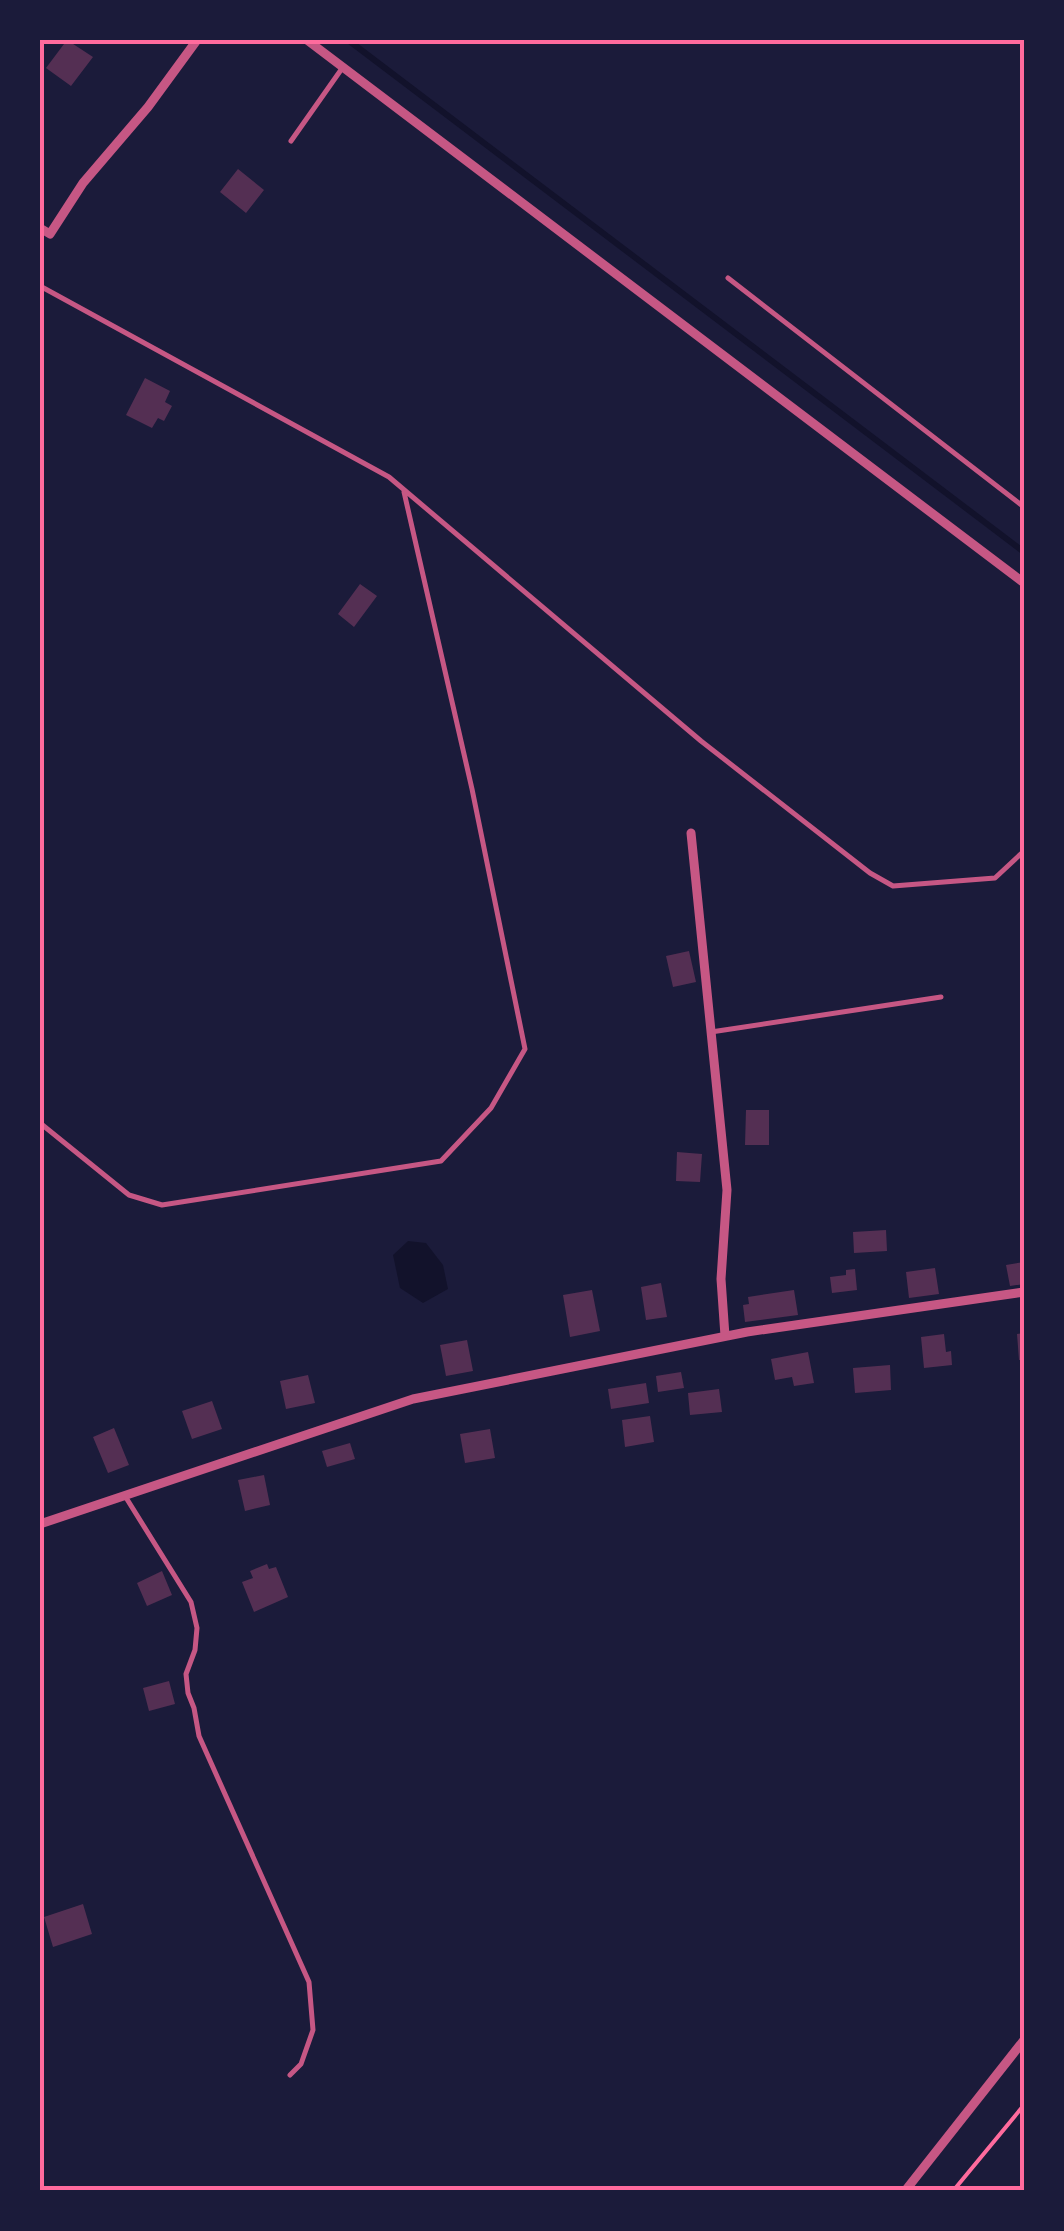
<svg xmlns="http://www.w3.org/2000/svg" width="1064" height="2231" font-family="Roboto,sans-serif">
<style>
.water{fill:#12122b}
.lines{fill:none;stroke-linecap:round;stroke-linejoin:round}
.stream{stroke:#12122b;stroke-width:6}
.building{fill:#542f53}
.path{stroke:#ff6b9d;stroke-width:4}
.service{stroke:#c65784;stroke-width:5}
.minor{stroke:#c65784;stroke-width:9}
.neatline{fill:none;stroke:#ff6b9d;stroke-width:4}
</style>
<rect width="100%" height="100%" fill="#1b1b3a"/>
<!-- water -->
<path class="water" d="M 408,1241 L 426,1243 L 443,1265 L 448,1289 L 423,1303 L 400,1288 L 393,1255 Z"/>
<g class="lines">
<!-- stream -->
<path class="stream" d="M 348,40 L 1024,552"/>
</g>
<!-- building -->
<path class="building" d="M 67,40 L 93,57 L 71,86 L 46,68 Z
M 238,169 L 264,190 L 246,213 L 220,192 Z
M 145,378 L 170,391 L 165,402 L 172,406 L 164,421 L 158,418 L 152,428 L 126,415 Z
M 360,584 L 377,596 L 354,627 L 338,614 Z
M 689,951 L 696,982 L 673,987 L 666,956 Z
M 746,1110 L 769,1110 L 769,1145 L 745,1145 Z
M 677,1152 L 702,1154 L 700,1182 L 676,1181 Z
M 886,1230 L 887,1251 L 854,1253 L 853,1232 Z
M 1024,1262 L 1024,1284 L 1010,1286 L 1006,1265 Z
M 935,1268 L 939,1294 L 909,1298 L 906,1272 Z
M 855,1269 L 857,1290 L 832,1293 L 830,1277 L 846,1275 L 846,1270 Z
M 661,1283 L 667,1317 L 646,1320 L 641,1287 Z
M 592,1290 L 600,1331 L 570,1337 L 563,1295 Z
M 794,1290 L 798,1315 L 745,1322 L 743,1305 L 749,1304 L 748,1297 Z
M 1024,1333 L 1024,1360 L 1019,1360 L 1017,1334 Z
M 944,1334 L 946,1352 L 951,1351 L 952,1365 L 924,1368 L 921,1337 Z
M 467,1340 L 473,1371 L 446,1376 L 440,1345 Z
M 808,1352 L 814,1383 L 794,1386 L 792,1377 L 775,1380 L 771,1359 Z
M 890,1365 L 891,1390 L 855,1393 L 853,1368 Z
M 681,1372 L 684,1388 L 658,1392 L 656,1376 Z
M 308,1375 L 315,1403 L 286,1409 L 280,1381 Z
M 646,1383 L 649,1403 L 611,1409 L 608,1389 Z
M 719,1389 L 722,1412 L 690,1415 L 688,1393 Z
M 212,1401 L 222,1429 L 192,1439 L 182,1411 Z
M 650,1416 L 654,1442 L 625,1447 L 622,1420 Z
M 114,1428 L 129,1465 L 108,1473 L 93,1437 Z
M 490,1429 L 495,1458 L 465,1463 L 460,1434 Z
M 350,1443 L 355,1459 L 327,1467 L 322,1451 Z
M 264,1475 L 270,1505 L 245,1511 L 238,1480 Z
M 267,1564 L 269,1569 L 276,1567 L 288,1597 L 254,1612 L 242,1582 L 253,1578 L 250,1571 Z
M 162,1571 L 172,1595 L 147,1606 L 137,1583 Z
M 169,1681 L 175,1704 L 149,1711 L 143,1688 Z
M 83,1904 L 92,1934 L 53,1947 L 44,1917 Z"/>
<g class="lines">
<!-- path -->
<path class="path" d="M 953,2191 L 1024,2105"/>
<!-- service -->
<path class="service" d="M 291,141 L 343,67
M 728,278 L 1024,507
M 40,286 L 389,477 L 701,741 L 870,873 L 893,886 L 995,878 L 1024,851
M 711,1032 L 941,997
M 40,1123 L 129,1195 L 162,1205 L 441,1161 L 491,1108 L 525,1049 L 472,789 L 404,492
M 125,1496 L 191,1602 L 197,1628 L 195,1650 L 186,1674 L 188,1693 L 194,1708 L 199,1736 L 309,1982 L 313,2030 L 301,2064 L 290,2075"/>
<!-- minor -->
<path class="minor" d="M 307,40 L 1024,583
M 40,228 L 50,234 L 83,183 L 148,107 L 197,40
M 691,833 L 727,1190 L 721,1279 L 725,1336
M 40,1524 L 413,1399 L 747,1332 L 1024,1292
M 905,2191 L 1024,2040"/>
</g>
<!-- border -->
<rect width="1064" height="2231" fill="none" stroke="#1b1b3a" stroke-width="85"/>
<rect x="42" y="42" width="980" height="2146" class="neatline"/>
</svg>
